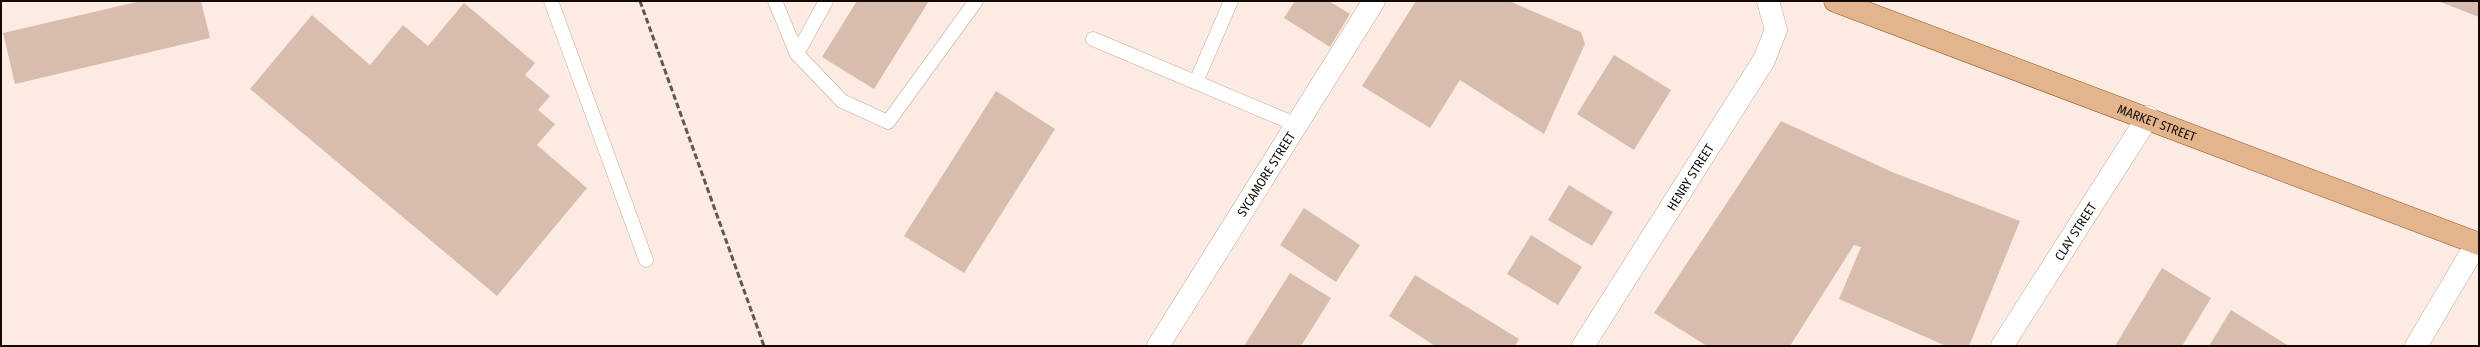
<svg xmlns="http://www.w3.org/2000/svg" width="2480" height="347" font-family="'Fira Sans Condensed',sans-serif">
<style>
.building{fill:#d8bdae}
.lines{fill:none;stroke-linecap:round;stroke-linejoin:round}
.lane-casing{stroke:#c4aa9b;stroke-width:15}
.street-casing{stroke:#c4aa9b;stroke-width:23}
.primary-casing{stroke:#8d582b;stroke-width:23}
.lane{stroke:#fff;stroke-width:14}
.street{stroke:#fff;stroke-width:22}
.primary{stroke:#e2b58c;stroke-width:22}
.rail{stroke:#625650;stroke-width:3;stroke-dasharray:6 3;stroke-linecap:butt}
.labels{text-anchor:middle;stroke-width:3.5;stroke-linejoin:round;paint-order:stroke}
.street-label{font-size:13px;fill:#120905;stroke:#fff}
</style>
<rect width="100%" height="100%" fill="#fcebe2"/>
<!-- building -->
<path class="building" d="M 141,1 L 201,1 L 210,38 L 15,84 L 3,33 Z
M 857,1 L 929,1 L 874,89 L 822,57 Z
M 1295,1 L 1329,1 L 1350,14 L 1330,47 L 1284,18 Z
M 1416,1 L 1509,1 L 1581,32 L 1585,44 L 1544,134 L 1460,80 L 1430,128 L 1362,86 Z
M 2438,1 L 2479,1 L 2479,17 Z
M 464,3 L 535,63 L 525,75 L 550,96 L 538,110 L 555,124 L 537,145 L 587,188 L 497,296 L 250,89 L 312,15 L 370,65 L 403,25 L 428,46 Z
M 1614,55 L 1671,90 L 1634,150 L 1577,114 Z
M 996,91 L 1055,129 L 964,273 L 904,236 Z
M 1781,121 L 1892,172 L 2020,221 L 1969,346 L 1946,346 L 1839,299 L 1861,247 L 1854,245 L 1790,346 L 1707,346 L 1654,313 Z
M 1569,185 L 1613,212 L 1592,246 L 1548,220 Z
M 1304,208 L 1360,245 L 1336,282 L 1280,245 Z
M 1531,235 L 1582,267 L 1558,305 L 1507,274 Z
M 2162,268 L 2211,298 L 2182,346 L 2115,346 Z
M 1290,273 L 1331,298 L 1301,346 L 1244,346 Z
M 1415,275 L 1519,339 L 1515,346 L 1435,346 L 1389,316 Z
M 2231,310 L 2289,346 L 2209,346 Z"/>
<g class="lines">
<defs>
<path id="lane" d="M 551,1 L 646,260
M 775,1 L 797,54 L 842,101 L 888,122 L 976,1
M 1093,39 L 1297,125
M 797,54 L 826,1
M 1196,82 L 1231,1"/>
<g id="street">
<path id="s1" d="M 1158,346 L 1374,1"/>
<path id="s2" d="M 1583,346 L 1764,60 L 1776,30 L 1768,1"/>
<path id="s3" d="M 2002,346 L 2148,117"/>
<path d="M 2416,346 L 2477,243"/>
</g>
<g id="primary">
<path id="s4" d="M 1835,1 L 2479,244"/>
</g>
</defs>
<!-- lane casing -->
<use href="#lane" class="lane-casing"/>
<!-- street casing -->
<use href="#street" class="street-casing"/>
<!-- primary casing -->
<use href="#primary" class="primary-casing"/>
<!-- lane -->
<use href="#lane" class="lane"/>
<!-- street -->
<use href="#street" class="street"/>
<!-- primary -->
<use href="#primary" class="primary"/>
<!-- rail -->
<path class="rail" d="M 640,1 L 764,346"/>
</g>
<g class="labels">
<!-- street labels -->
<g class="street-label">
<text dy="5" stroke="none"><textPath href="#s4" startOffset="344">MARKET STREET</textPath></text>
<text dy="5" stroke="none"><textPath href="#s1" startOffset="203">SYCAMORE STREET</textPath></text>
<text dy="5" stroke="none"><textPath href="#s2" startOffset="200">HENRY STREET</textPath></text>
<text dy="5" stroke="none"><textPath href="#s3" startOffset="136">CLAY STREET</textPath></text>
</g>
</g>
<!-- border -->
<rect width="2480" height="347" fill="none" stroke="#120905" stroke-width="4"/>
</svg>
